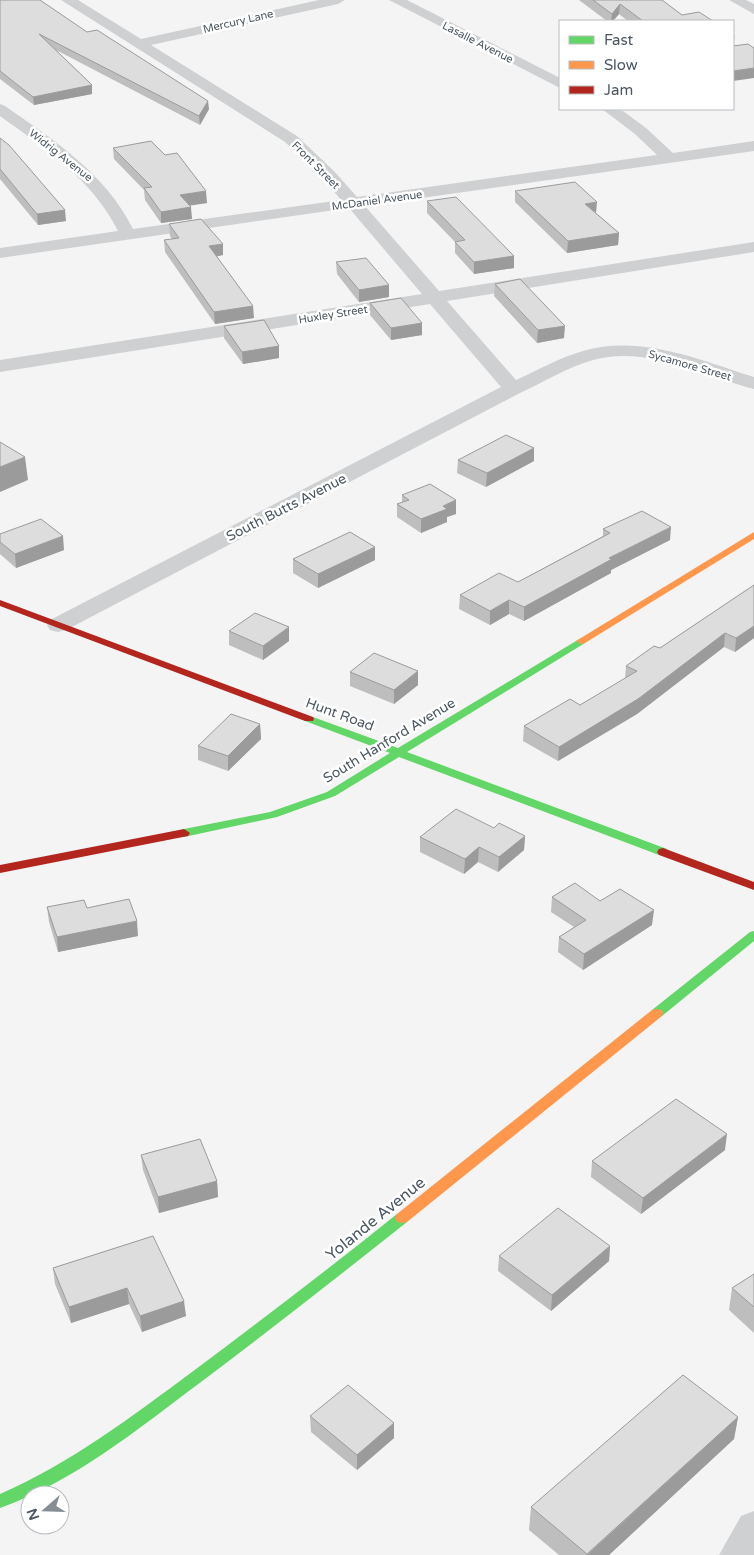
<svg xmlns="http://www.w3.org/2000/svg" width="754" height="1555" font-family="'Varela Round',sans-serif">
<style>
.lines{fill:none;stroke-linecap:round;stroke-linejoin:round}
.street{fill:#ced0d2;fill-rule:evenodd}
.fast{fill:#63d668;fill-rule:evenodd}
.slow{fill:#ff974d;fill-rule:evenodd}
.jam{fill:#b3261e;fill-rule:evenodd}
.wall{fill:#bebebf}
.shaded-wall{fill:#9b9b9b}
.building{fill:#ddddde;stroke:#9b9b9b}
.labels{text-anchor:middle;stroke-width:5;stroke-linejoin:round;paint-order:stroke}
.far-street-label{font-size:11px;fill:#4a5661;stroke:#fff}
.street-label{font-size:14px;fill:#4a5661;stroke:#fff}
.near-street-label{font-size:16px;fill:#4a5661;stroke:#fff}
</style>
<rect width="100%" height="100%" fill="#f4f4f4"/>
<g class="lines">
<!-- street -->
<path class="street" d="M 61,0 L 78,0 L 141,39 L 319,0 L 345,0 L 338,4 L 151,45 L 297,136 L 334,171 L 357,197 L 657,155 L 635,134 L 602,109 L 623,111 L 646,128 L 673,153 L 754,141 L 754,151 L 365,206 L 439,291 L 754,242 L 754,252 L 447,301 L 516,380 C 538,370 559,358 583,351 C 640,334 700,360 754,377 L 754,389 C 703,376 648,345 593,360 C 568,367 544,382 520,393 L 66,630 L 58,632 L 50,630 L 47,625 L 50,620 L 501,387 L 430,304 L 0,372 L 0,360 L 422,294 L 349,208 L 0,258 L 0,248 L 118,231 C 92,179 46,149 0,116 L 0,104 L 5,106 C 55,141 105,173 133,229 L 341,200 L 322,177 L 285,142 Z
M 389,0 L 407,0 L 560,78 L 560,88 Z
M 729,0 L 746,0 L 754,4 L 754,14 Z
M 754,1511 L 754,1555 L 719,1555 L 741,1516 Z"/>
<!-- fast -->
<path class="fast" d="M 581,638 L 586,641 L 585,643 L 407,752 L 667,849 L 669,852 L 667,855 L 659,855 L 399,757 L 335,796 L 277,817 L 184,837 L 178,833 L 184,829 L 270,812 L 327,792 L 390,753 L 305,721 L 304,719 L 305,717 L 313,717 L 398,748 Z
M 754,931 L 754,941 L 662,1016 L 652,1016 L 651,1013 L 652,1010 L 750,932 Z
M 402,1213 L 407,1214 L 409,1218 L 407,1222 C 339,1276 270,1330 201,1382 C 138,1429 75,1481 0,1508 L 0,1494 C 71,1463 131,1417 192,1372 C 261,1320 330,1268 397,1214 Z"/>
<!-- slow -->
<path class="slow" d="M 754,532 L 754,539 L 585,643 L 581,644 L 576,641 Z
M 657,1009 L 662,1010 L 663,1013 L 662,1016 L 407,1222 L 402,1223 L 397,1222 L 395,1218 L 397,1214 L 652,1010 Z"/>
<!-- jam -->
<path class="jam" d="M 0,600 L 313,717 L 314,719 L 313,721 L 305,721 L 0,606 Z
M 184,829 L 190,833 L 188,836 L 0,873 L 0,865 Z
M 663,848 L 754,882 L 754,890 L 659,855 L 657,852 L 659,849 Z"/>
</g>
<!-- wall -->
<path class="wall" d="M 0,0 L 87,32 L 209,109 L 200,125 L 56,50 L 92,85 L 92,94 L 34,105 L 0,79 Z
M 579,0 L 662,0 L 682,15 L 713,21 L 628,21 L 619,14 L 613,21 L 607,21 Z
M 0,138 L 66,221 L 38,225 L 0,179 Z
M 113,148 L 207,203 L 189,205 L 192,219 L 161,223 L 145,200 L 144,190 L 114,159 Z
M 515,191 L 596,213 L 619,233 L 618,245 L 567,253 L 515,202 Z
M 427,201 L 514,256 L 514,268 L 474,274 L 455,253 L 455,242 L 427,213 Z
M 169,224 L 223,255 L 217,256 L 254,318 L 215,324 L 165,252 L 164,240 L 172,239 L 170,236 Z
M 336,262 L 389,285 L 389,297 L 359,302 L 337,274 Z
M 495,284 L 564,338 L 537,343 L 494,296 Z
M 370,303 L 422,323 L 422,335 L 391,340 L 370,315 Z
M 224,326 L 279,346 L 279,358 L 243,364 L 224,338 Z
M 534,448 L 534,461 L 486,487 L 457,473 L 458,460 Z
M 402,495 L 456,514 L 447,517 L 447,522 L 421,533 L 397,517 L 397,504 L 402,502 Z
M 603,529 L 670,540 L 611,570 L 611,573 L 524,621 L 509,614 L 490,625 L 459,609 L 460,595 L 518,582 L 603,536 Z
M 0,534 L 64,550 L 16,568 L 0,554 Z
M 293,559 L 375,560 L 318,588 L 293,573 Z
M 754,585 L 754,638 L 735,652 L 724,647 L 637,714 L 558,761 L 523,741 L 524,726 L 580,705 L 625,679 L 626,666 L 660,648 Z
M 229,631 L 289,641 L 263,660 L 229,645 Z
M 350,672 L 418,685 L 394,704 L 350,686 Z
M 260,724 L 261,739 L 228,771 L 198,760 L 198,746 Z
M 494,828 L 525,836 L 524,850 L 498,872 L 478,862 L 464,874 L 420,852 L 420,837 Z
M 552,897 L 600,901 L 652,925 L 583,970 L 558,952 L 559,937 L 574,927 L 551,912 Z
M 47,907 L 87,908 L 138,936 L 58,952 L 49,922 Z
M 725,1150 L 641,1214 L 591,1177 L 592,1161 Z
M 141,1155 L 217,1181 L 218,1197 L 159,1213 L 143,1170 Z
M 153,1236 L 186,1316 L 142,1332 L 129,1304 L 71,1323 L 55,1284 L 53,1268 Z
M 610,1246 L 609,1261 L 551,1311 L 498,1271 L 499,1256 Z
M 754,1274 L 754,1333 L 729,1310 L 732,1288 Z
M 310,1416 L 394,1423 L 394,1438 L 357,1470 L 311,1432 Z
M 738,1417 L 734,1439 L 609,1555 L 559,1555 L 529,1530 L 531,1507 Z"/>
<!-- shaded-wall -->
<path class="shaded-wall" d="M 620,4 L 619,14 L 613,21 L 611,21 L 612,14 Z
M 754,68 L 754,78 L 733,81 L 733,71 Z
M 92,85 L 92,94 L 34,105 L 33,97 Z
M 208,101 L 209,109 L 200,125 L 199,116 Z
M 206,191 L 207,203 L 181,207 L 180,195 Z
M 597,202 L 596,213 L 585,204 Z
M 191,207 L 192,219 L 161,223 L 161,212 Z
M 65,210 L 66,221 L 38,225 L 37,214 Z
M 619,233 L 618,245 L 567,253 L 568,241 Z
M 223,244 L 223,255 L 210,258 L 209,246 Z
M 514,256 L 514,268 L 474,274 L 474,262 Z
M 389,285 L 389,297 L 359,302 L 359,290 Z
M 253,306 L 254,318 L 215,324 L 214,312 Z
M 422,323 L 422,335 L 391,340 L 391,328 Z
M 565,326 L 564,338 L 537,343 L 538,330 Z
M 279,346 L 279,358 L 243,364 L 242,352 Z
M 534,448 L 534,461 L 486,487 L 487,473 Z
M 25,457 L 28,480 L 0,492 L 0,467 Z
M 456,500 L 456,514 L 447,517 L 447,522 L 421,533 L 421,519 L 443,506 Z
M 671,527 L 670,540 L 611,570 L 611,573 L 524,621 L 524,607 L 609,558 Z
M 63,536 L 64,550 L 16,568 L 15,554 Z
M 375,547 L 375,560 L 318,588 L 318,574 Z
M 509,600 L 509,614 L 490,625 L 490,611 Z
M 754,626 L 754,638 L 735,652 L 736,638 Z
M 289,627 L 289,641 L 263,660 L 263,646 Z
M 725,633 L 724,647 L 637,714 L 558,761 L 559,747 Z
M 418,671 L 418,685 L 394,704 L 394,690 Z
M 260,724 L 261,739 L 228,771 L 228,756 Z
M 525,836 L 524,850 L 498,872 L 499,857 Z
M 479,847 L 478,862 L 464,874 L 465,859 Z
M 654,910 L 652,925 L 583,970 L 584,954 Z
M 137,921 L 138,936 L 58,952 L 57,937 Z
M 727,1134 L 725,1150 L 641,1214 L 643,1198 Z
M 217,1181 L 218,1197 L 159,1213 L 158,1197 Z
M 610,1246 L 609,1261 L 551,1311 L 552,1295 Z
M 127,1288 L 129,1304 L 71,1323 L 69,1307 Z
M 184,1301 L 186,1316 L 142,1332 L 140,1316 Z
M 738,1417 L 734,1439 L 609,1555 L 587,1555 Z
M 394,1423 L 394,1438 L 357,1470 L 357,1455 Z"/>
<!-- building -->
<path class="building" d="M 0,0 L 40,0 L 87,32 L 97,30 L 208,101 L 199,116 L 39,34 L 92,85 L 33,97 L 0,71 Z
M 593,0 L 662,0 L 682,15 L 699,12 L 713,21 L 643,21 L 620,4 L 612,14 Z
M 733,34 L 734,35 L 733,46 L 748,44 L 754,48 L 754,68 L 733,71 Z
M 0,138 L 9,145 L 65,210 L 37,214 L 0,169 Z
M 151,141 L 165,155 L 177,153 L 206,191 L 180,195 L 191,207 L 161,212 L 144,188 L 152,187 L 113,148 Z
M 575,182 L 597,202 L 585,204 L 619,233 L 568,241 L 515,191 Z
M 456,197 L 514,256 L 474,262 L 455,242 L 465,240 L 427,201 Z
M 201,219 L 223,244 L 209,246 L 253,306 L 214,312 L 164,240 L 179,238 L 169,224 Z
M 366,258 L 389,285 L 359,290 L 336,262 Z
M 520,279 L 565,326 L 538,330 L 495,284 Z
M 401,298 L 422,323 L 391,328 L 370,303 Z
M 264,320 L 279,346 L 242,352 L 224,326 Z
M 506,435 L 534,448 L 487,473 L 458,460 Z
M 0,442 L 25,457 L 0,467 Z
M 430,484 L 456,500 L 443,506 L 447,509 L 421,519 L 397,504 L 409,500 L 402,495 Z
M 642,511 L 671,527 L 609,558 L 612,559 L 524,607 L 509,600 L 490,611 L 460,595 L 499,573 L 518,582 L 610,533 L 603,529 Z
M 41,519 L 63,536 L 15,554 L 0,542 L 0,534 Z
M 350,532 L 375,547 L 318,574 L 293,559 Z
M 754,585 L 754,626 L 736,638 L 725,633 L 638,699 L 559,747 L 524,726 L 570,699 L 580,705 L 637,671 L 626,666 L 654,646 L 660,648 Z
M 255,613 L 289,627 L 263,646 L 229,631 Z
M 374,653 L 418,671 L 394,690 L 350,672 Z
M 231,714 L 260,724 L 228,756 L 198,746 Z
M 456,809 L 494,828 L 499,823 L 525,836 L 499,857 L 479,847 L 465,859 L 420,837 Z
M 575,883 L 600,901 L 620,889 L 654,910 L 584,954 L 559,937 L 586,920 L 552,897 Z
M 129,899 L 137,921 L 57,937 L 47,907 L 84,900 L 87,908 Z
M 676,1099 L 727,1134 L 643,1198 L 592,1161 Z
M 200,1139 L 217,1181 L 158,1197 L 141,1155 Z
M 558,1208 L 610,1246 L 552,1295 L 499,1256 Z
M 153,1236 L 184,1301 L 140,1316 L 127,1288 L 69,1307 L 53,1268 Z
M 754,1274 L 754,1307 L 732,1288 Z
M 683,1375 L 738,1417 L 587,1554 L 531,1507 Z
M 348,1385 L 394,1423 L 357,1455 L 310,1416 Z"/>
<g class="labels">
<!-- far-street labels -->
<g class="far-street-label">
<text transform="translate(238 21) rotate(-13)" y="4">Mercury Lane</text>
<text transform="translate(478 42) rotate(27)" y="4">Lasalle Avenue</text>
<text transform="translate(61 155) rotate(38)" y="4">Widrig Avenue</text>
<text transform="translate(316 165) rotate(45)" y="4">Front Street</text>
<text transform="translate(377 200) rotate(-8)" y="4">McDaniel Avenue</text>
<text transform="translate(333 314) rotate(-9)" y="4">Huxley Street</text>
<text transform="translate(690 365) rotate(16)" y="4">Sycamore Street</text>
</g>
<!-- street labels -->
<g class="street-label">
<text transform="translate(286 507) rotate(-27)" y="5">South Butts Avenue</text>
<text transform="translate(340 714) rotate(20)" y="5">Hunt Road</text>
<text transform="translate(389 740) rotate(-31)" y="5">South Hanford Avenue</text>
</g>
<!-- near-street labels -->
<g class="near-street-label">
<text transform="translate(375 1218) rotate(-39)" y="6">Yolande Avenue</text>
</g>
</g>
<!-- legend -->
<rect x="559" y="20" width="175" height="90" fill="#ffffff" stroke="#b7bbc0"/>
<rect x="569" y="36" width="25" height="8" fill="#63d668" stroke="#b7bbc0"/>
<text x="604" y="45" font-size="15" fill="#4a5661">Fast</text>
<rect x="569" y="61" width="25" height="8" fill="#ff974d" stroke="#b7bbc0"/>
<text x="604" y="70" font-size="15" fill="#4a5661">Slow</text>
<rect x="569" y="86" width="25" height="8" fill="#b3261e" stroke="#b7bbc0"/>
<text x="604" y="95" font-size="15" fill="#4a5661">Jam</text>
<!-- north arrow -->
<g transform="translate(45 1510) rotate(250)"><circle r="24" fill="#ffffff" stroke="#b7bbc0"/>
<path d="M0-4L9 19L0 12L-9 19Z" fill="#868d94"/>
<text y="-8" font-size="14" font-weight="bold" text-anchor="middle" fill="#4a5661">N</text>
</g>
</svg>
